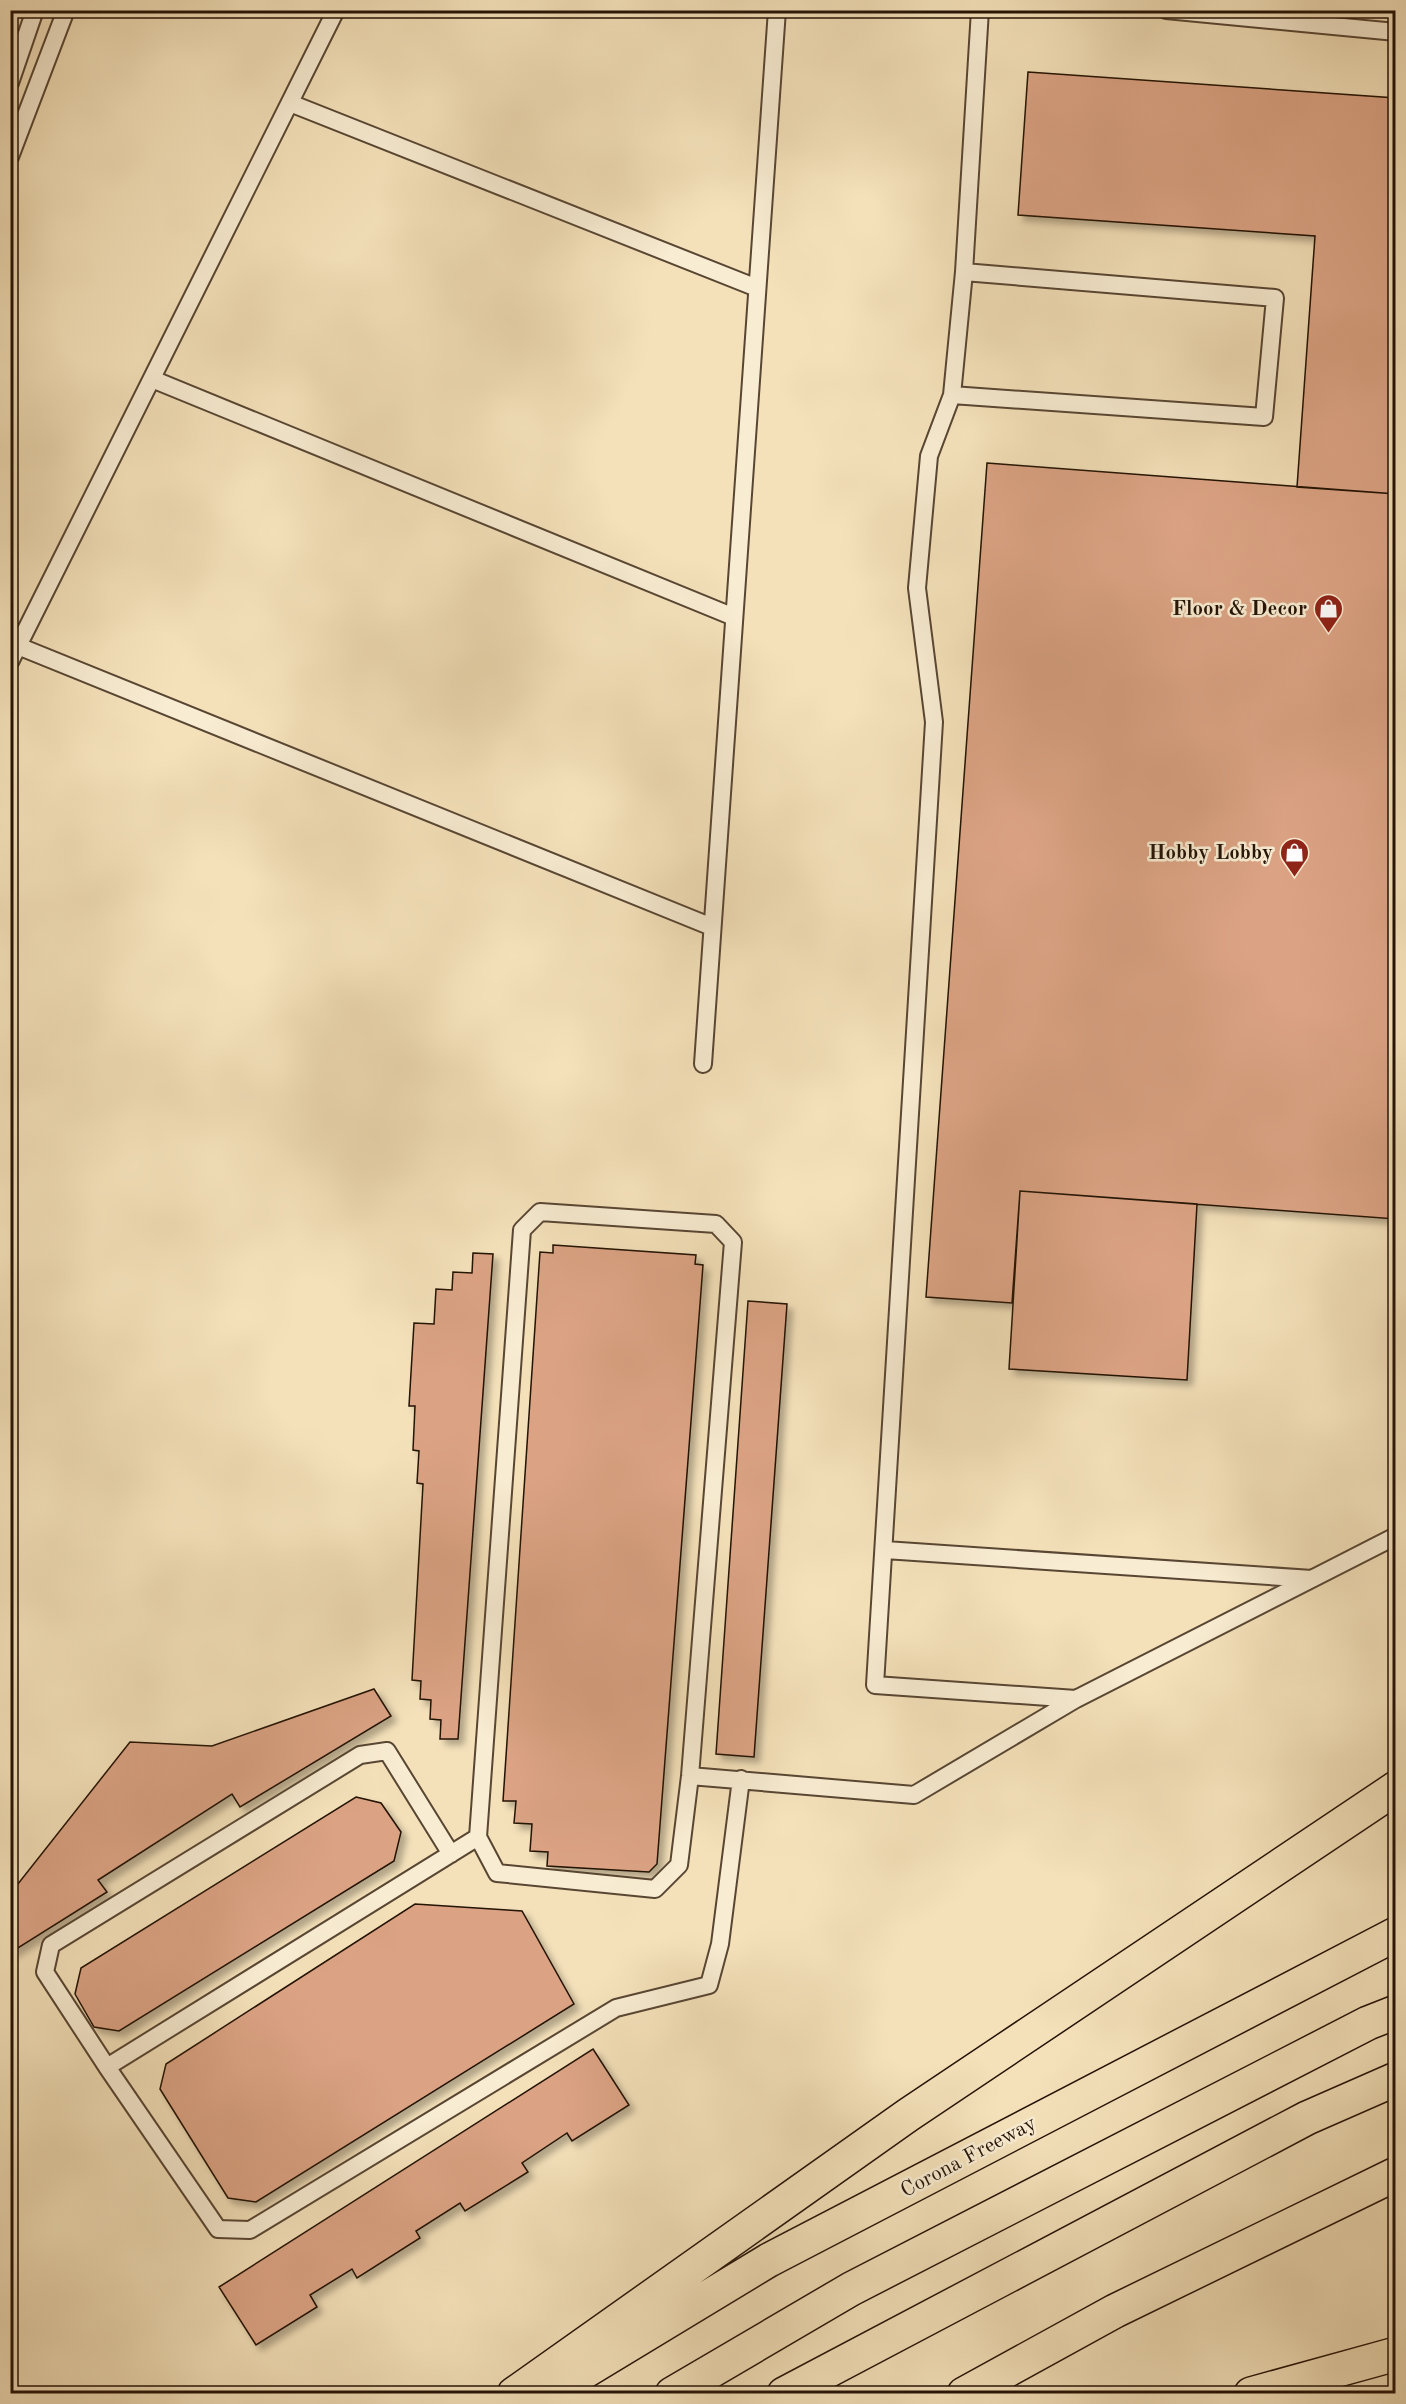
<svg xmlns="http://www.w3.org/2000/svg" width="1406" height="2404" font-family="'Old Standard TT',serif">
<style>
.building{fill:#dba384;stroke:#241206;stroke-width:1.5;filter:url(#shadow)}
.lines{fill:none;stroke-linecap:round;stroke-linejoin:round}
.service-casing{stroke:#584633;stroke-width:20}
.motorway-casing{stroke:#241206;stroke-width:36}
.service{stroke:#f8ecd2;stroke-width:16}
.motorway{stroke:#f4e1ba;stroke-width:33}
.labels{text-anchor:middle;stroke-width:5;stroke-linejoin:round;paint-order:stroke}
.poi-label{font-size:21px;font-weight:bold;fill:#241206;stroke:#f8ecd2;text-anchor:end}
.street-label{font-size:21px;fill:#241206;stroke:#f8ecd2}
</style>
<defs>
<filter id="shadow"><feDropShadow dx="5.5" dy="5.5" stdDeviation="3" flood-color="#0004"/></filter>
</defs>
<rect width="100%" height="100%" fill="#f4e1ba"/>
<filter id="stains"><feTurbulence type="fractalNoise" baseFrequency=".00333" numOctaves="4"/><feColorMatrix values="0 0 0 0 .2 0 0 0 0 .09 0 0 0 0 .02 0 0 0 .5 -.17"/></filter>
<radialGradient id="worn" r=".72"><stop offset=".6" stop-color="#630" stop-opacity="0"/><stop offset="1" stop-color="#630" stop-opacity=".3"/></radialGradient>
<!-- building -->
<path class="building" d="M 1028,72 L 1396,98 L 1396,494 L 1297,487 L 1315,236 L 1018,215 Z
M 987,463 L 1396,494 L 1396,1219 L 1020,1191 L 1012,1303 L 926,1297 Z
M 1020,1191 L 1197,1204 L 1187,1380 L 1009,1369 Z
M 553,1245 L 696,1255 L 695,1264 L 703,1265 L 657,1864 L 649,1872 L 547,1866 L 548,1852 L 530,1851 L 532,1824 L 514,1823 L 516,1801 L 503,1801 L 540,1252 L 553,1253 Z
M 473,1253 L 493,1254 L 458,1739 L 440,1739 L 441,1720 L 430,1719 L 431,1700 L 420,1699 L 421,1681 L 412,1680 L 423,1484 L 417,1483 L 419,1451 L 413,1450 L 415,1406 L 409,1406 L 414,1323 L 434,1324 L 436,1289 L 452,1290 L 453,1272 L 472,1273 Z
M 748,1301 L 787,1304 L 754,1757 L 716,1754 Z
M 374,1689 L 391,1716 L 240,1807 L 232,1794 L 98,1880 L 107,1892 L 10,1953 L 10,1894 L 130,1742 L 212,1746 Z
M 356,1797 L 381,1803 L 401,1832 L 394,1861 L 119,2031 L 94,2027 L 75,1994 L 81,1968 Z
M 415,1904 L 522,1911 L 574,2004 L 256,2202 L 228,2198 L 160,2089 L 166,2064 Z
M 593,2049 L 629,2105 L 572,2141 L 567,2133 L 522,2163 L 528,2172 L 465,2211 L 460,2203 L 416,2231 L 420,2238 L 357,2278 L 352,2269 L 310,2295 L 317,2307 L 256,2345 L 219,2287 Z"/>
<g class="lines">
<defs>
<path id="service" d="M 1166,10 L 1396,32
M 10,83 L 35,10
M 290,103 L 757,288
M 10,157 L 66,10
M 964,272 L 1275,298 L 1264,417 L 952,395 L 964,272 L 980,10
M 152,379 L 734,617
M 952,395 L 929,456 L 917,588 L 934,722 L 875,1685 L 1076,1699
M 18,646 L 712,927
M 10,662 L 336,10
M 703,1064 L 777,10
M 540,1212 L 716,1224 L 733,1242 L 690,1776 L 679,1865 L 655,1889 L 497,1873 L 478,1837 L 522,1230 Z
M 885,1550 L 1312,1579
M 690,1776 L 914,1795 L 1076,1699 L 1396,1536
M 478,1837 L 107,2067 L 218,2229 L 250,2230 L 616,2008 L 709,1985 L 720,1944 L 741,1779
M 107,2067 L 45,1972 L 51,1945 L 360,1755 L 387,1751 L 451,1854"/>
<path id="motorway" d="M 551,2392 L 769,2260 L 1396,1934
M 514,2394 L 908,2115 L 1396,1788
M 672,2394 L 851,2289 L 1368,2023 L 1396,2012
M 784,2394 L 1307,2118 L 1396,2079
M 964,2394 L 1115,2311 L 1396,2174
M 1251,2394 L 1396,2354"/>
</defs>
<!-- service casing -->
<use href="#service" class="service-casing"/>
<!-- motorway casing -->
<use href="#motorway" class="motorway-casing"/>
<!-- service -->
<use href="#service" class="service"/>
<!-- motorway -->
<use href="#motorway" class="motorway"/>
</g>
<!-- icons -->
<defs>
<symbol id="shop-pin" viewBox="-11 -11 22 30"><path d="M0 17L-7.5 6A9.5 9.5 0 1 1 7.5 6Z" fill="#8f2418" stroke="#f8ecd2"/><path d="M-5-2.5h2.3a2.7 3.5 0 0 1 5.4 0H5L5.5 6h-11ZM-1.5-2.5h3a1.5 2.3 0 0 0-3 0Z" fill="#fff"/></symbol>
</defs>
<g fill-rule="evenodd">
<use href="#shop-pin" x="1312" y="592" width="33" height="45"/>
<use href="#shop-pin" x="1278" y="836" width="33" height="45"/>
</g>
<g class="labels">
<!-- poi labels -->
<g class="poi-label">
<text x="1307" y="615">Floor &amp; Decor</text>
<text x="1273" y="859">Hobby Lobby</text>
</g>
<!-- street labels -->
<g class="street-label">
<text transform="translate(968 2156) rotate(-28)" y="7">Corona Freeway</text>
</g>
</g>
<!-- margin -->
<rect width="1406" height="2404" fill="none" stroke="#f4e1ba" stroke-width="36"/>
<rect x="12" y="12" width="1382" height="2380" fill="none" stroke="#241206" stroke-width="3"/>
<rect x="18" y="18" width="1370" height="2368" fill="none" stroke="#241206" stroke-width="1.5"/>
<rect width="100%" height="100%" filter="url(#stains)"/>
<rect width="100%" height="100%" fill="url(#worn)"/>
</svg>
